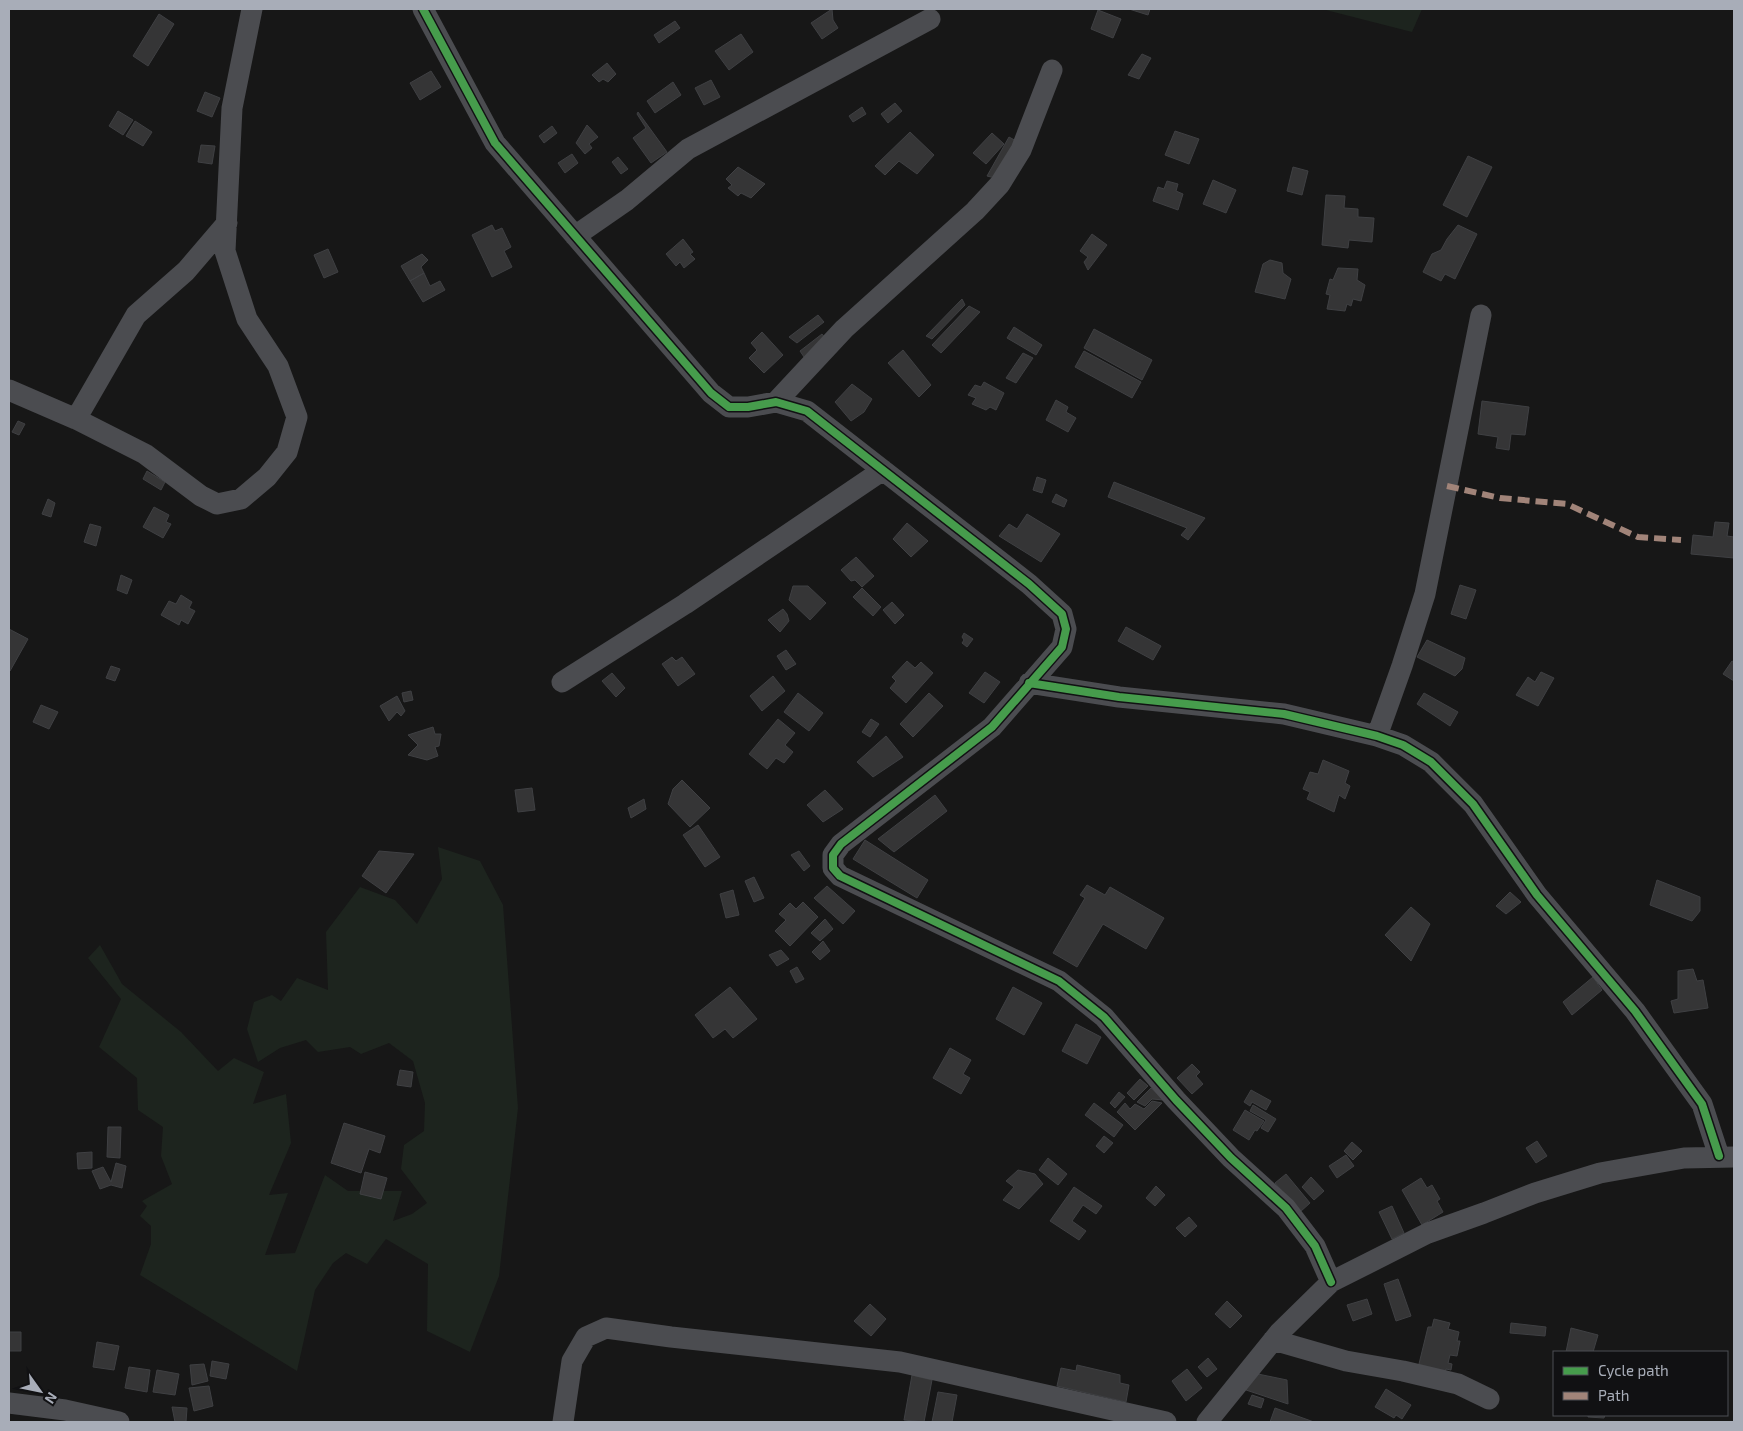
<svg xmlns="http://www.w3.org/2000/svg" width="1743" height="1431" font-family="'Exo 2',sans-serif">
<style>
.green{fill:#1d241e}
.building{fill:#353536;stroke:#3f4043}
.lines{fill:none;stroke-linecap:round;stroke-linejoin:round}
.minor{stroke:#4b4c50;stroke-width:21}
.quiet{stroke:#a18479;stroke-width:6;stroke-dasharray:12 6;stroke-linecap:butt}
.cycleway-casing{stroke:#111113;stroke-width:11}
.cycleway{stroke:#469c4c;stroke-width:8}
</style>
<rect width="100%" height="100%" fill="#171717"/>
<!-- green -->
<path class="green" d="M 1322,9 L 1422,9 L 1412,32 Z
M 438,847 L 480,861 L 503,905 L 518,1108 L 499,1276 L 470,1352 L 427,1331 L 428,1264 L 386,1239 L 367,1264 L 346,1253 L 333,1263 L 315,1290 L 297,1371 L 140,1275 L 151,1244 L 151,1226 L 140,1216 L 147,1206 L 142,1201 L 172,1184 L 161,1156 L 163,1127 L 138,1110 L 137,1078 L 99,1047 L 121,999 L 88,958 L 100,945 L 122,984 L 181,1032 L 218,1071 L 234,1058 L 264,1072 L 253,1104 L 286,1094 L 291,1143 L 269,1195 L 288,1193 L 265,1255 L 295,1253 L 325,1175 L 348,1191 L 402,1191 L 393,1221 L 412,1214 L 427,1203 L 401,1169 L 404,1145 L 424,1131 L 425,1103 L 413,1061 L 389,1043 L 361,1054 L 350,1047 L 318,1052 L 306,1040 L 280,1048 L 258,1062 L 247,1029 L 254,1002 L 272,995 L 281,1001 L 297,978 L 328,990 L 326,932 L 360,887 L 395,900 L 417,924 L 442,879 Z"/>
<!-- building -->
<path class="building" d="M 832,9 L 833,20 L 838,28 L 822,39 L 811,23 Z
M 1129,9 L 1150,9 L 1148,15 Z
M 1098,10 L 1121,19 L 1113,38 L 1091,29 Z
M 159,14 L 174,24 L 148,66 L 133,56 Z
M 675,21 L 680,28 L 659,43 L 654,35 Z
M 741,34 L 753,52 L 729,70 L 715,51 Z
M 1142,54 L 1151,58 L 1139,79 L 1128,75 Z
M 607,63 L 616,74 L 608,82 L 603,79 L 599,82 L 592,75 Z
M 431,71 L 441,87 L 420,100 L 410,83 Z
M 711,80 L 720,97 L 704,105 L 695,88 Z
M 673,82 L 681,95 L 655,113 L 647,101 Z
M 205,92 L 220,98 L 212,117 L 197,111 Z
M 895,103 L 902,111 L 888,123 L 881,114 Z
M 862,107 L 866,114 L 853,122 L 849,116 Z
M 118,111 L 133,120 L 123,135 L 109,126 Z
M 638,112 L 667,152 L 651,163 L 633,138 L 646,128 L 637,114 Z
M 135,121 L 152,132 L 143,146 L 126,136 Z
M 587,125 L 598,137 L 589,144 L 592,148 L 585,154 L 576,143 Z
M 552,126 L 557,133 L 544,143 L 539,136 Z
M 1175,131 L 1199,139 L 1189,164 L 1165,155 Z
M 910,132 L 934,155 L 917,174 L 899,161 L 885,175 L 875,166 Z
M 992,133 L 1004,144 L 986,164 L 973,153 Z
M 1009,137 L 1020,143 L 999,179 L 987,176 Z
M 201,145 L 215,146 L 212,164 L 198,162 Z
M 572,154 L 578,163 L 565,173 L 558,163 Z
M 1468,156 L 1492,167 L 1467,217 L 1443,205 Z
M 618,157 L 628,169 L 621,174 L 612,162 Z
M 738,167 L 765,184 L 751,198 L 741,193 L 738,196 L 728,188 L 732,185 L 726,179 Z
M 1293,167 L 1308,171 L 1302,195 L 1287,191 Z
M 1213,180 L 1236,190 L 1226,213 L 1203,204 Z
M 1167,181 L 1178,184 L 1176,191 L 1183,194 L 1178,210 L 1153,201 L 1158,187 L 1164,189 Z
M 1326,195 L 1345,196 L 1344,208 L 1358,209 L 1358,217 L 1374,218 L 1372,242 L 1349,240 L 1348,248 L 1322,245 Z
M 492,225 L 495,231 L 502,228 L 511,247 L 504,251 L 512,267 L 492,277 L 472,235 Z
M 1458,225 L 1477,234 L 1455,279 L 1445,274 L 1441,281 L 1423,272 L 1432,254 L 1441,250 L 1447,239 Z
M 1092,234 L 1107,245 L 1088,270 L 1084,262 L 1088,257 L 1080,251 Z
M 683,239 L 693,252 L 690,254 L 695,259 L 684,268 L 680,262 L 676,266 L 666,254 Z
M 328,249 L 338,272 L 324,278 L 314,255 Z
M 422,254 L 428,260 L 421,267 L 424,273 L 410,281 L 401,266 Z
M 1270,260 L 1282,263 L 1283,273 L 1291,279 L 1285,299 L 1255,292 L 1263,264 Z
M 1338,268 L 1358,269 L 1357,280 L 1365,285 L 1361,301 L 1353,299 L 1351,306 L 1347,304 L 1345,311 L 1327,309 L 1330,295 L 1326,294 L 1330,279 L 1333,280 Z
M 424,273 L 430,286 L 440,281 L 445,290 L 423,302 L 410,281 Z
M 962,299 L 965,305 L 932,339 L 926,336 Z
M 969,306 L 980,312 L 941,353 L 932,345 Z
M 818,315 L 824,322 L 797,343 L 789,337 Z
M 1014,327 L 1042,345 L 1036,355 L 1007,338 Z
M 1094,329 L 1152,360 L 1142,380 L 1084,348 Z
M 762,332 L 783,355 L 764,373 L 749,358 L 757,350 L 751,343 Z
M 822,334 L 829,343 L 806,360 L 800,351 Z
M 903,350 L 931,385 L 919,397 L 888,363 Z
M 1084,351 L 1141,382 L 1132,398 L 1075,367 Z
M 1023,353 L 1033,358 L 1016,383 L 1006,378 Z
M 984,382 L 1004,393 L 996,410 L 990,407 L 986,410 L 972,404 L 976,398 L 968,395 L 975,385 L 981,387 Z
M 852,384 L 872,399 L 864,412 L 851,421 L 835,402 Z
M 1056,400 L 1068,407 L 1066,412 L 1076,418 L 1068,432 L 1046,420 Z
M 1482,401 L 1529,407 L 1525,435 L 1511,434 L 1509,450 L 1496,448 L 1498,437 L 1478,434 Z
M 18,421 L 25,424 L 19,435 L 12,432 Z
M 147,471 L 165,482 L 161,490 L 143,479 Z
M 1037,477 L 1046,480 L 1042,493 L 1033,490 Z
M 1114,482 L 1205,518 L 1188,540 L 1181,535 L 1187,528 L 1108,497 Z
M 1056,494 L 1067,500 L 1064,507 L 1052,502 Z
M 48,499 L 55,503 L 51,517 L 42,514 Z
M 154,507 L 169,515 L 166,522 L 171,524 L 163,538 L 143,527 Z
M 1027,514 L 1060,534 L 1041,562 L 999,536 L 1009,524 L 1017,529 Z
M 1715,522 L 1729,523 L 1727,536 L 1734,537 L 1734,558 L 1691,554 L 1693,535 L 1713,537 Z
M 907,523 L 928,541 L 911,557 L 893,539 Z
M 90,524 L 101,527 L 96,546 L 84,542 Z
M 856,557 L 874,576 L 862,587 L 855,580 L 851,581 L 841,570 Z
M 121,575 L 132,580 L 127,594 L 117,590 Z
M 1460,585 L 1476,590 L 1466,619 L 1451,614 Z
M 793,586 L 808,586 L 826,603 L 810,620 L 789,600 Z
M 862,588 L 881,607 L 873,616 L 853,597 Z
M 181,595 L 192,602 L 189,608 L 195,611 L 188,624 L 181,620 L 179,625 L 161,615 L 169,601 L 176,604 Z
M 892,602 L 904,615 L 895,624 L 883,610 Z
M 783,609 L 787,614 L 789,621 L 780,632 L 768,620 Z
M 1126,627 L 1161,646 L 1153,660 L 1118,641 Z
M 9,629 L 28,639 L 10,671 L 9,670 Z
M 964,633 L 973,639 L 967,647 L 962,643 L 964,640 L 962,637 Z
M 1427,640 L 1465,658 L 1462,669 L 1455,676 L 1417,657 Z
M 786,650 L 796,664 L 786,670 L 777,656 Z
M 672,657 L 676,661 L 682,657 L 695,674 L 678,686 L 662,664 Z
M 907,661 L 915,668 L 921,662 L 933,673 L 906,703 L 890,688 L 896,681 L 892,677 Z
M 1732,661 L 1734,662 L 1734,681 L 1723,674 Z
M 111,666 L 120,669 L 115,681 L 106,678 Z
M 985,672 L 1000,682 L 984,703 L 969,693 Z
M 1541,672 L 1554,678 L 1538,706 L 1516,695 L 1528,677 L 1535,682 Z
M 612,673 L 625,688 L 616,697 L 602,681 Z
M 773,676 L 785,691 L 762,711 L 750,696 Z
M 411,691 L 413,700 L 404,702 L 402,693 Z
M 798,693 L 823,713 L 809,731 L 784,712 Z
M 929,693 L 943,706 L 913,737 L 900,724 Z
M 1424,693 L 1458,712 L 1450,726 L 1417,704 Z
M 397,696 L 405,711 L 401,716 L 397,712 L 389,721 L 380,706 Z
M 41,705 L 58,712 L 49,729 L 33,722 Z
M 778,719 L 795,733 L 785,745 L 793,752 L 784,763 L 776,758 L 767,769 L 749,754 Z
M 871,719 L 879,724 L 870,737 L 862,732 Z
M 433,727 L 435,734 L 441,734 L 439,746 L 435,747 L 438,756 L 427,760 L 408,755 L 418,745 L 408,735 Z
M 886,736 L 903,757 L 873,777 L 857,762 Z
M 1323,760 L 1349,771 L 1345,783 L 1350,786 L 1345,799 L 1339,795 L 1334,812 L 1307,799 L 1310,792 L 1303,789 L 1310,772 L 1318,774 Z
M 682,780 L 710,808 L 690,827 L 668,804 L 673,789 Z
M 532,788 L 535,810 L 518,812 L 515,790 Z
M 825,790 L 843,809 L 823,822 L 807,805 Z
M 935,795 L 947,811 L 894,852 L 878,839 Z
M 644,799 L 646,809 L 631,818 L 628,808 Z
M 698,825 L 720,857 L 705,867 L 683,835 Z
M 865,840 L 928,880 L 917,898 L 853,859 Z
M 379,851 L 414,854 L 386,893 L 362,876 Z
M 799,851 L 810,866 L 804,871 L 791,855 Z
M 754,877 L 764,898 L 754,902 L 745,881 Z
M 1657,880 L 1700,897 L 1700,911 L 1692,921 L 1650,905 Z
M 1087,885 L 1105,895 L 1110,887 L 1164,918 L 1146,949 L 1103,924 L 1077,967 L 1053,953 L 1085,898 L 1080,895 Z
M 827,886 L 855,911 L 843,924 L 814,898 Z
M 733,890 L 739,915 L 726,918 L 720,894 Z
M 1510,892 L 1521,902 L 1506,914 L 1496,906 Z
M 803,902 L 818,917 L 790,946 L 775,931 L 786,920 L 779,914 L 790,903 L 796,909 Z
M 1411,907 L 1430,924 L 1411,961 L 1385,935 Z
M 825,919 L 833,929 L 820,941 L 811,933 Z
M 823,941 L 830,951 L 820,960 L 812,952 Z
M 781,950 L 789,959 L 777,966 L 769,955 Z
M 797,967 L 804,979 L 796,983 L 790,971 Z
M 1693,969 L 1697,981 L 1703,980 L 1708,1008 L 1674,1013 L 1671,1001 L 1678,999 L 1678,971 Z
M 1593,977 L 1602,990 L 1572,1015 L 1563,1002 Z
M 730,987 L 757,1019 L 733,1038 L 725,1029 L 713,1038 L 695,1015 Z
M 1013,987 L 1042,1003 L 1024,1035 L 996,1019 Z
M 1076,1024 L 1101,1037 L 1087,1064 L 1062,1051 Z
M 950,1048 L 971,1060 L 963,1074 L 970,1078 L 961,1094 L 933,1078 Z
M 1192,1064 L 1200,1072 L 1196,1076 L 1203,1084 L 1192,1094 L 1177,1078 Z
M 400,1070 L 413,1072 L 411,1087 L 397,1085 Z
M 1140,1079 L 1148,1086 L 1134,1100 L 1127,1093 Z
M 1151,1088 L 1164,1100 L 1152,1099 L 1145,1106 L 1137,1102 Z
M 1251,1090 L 1271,1101 L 1266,1110 L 1252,1102 L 1250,1106 L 1244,1102 Z
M 1119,1092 L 1125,1097 L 1115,1108 L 1110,1103 Z
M 1152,1101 L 1162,1103 L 1135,1130 L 1117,1112 L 1125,1103 L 1130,1109 L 1135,1104 L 1144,1109 Z
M 1094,1103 L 1123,1125 L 1114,1137 L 1085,1115 Z
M 1253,1105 L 1276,1119 L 1268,1132 L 1261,1128 L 1266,1120 L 1250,1111 Z
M 1245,1110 L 1264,1121 L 1257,1131 L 1255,1130 L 1249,1140 L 1233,1130 Z
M 344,1123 L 385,1136 L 380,1153 L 369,1149 L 361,1173 L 331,1163 Z
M 108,1127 L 121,1127 L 120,1158 L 107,1157 Z
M 1104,1136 L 1113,1143 L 1104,1153 L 1096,1146 Z
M 1537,1141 L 1547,1156 L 1536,1163 L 1526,1148 Z
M 1352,1142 L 1362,1151 L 1353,1160 L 1344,1151 Z
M 92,1152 L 92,1168 L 78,1169 L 77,1153 Z
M 1346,1155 L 1354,1166 L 1337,1178 L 1329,1166 Z
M 1048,1158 L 1067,1174 L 1058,1185 L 1039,1170 Z
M 116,1163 L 126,1166 L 122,1188 L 111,1185 L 100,1189 L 92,1171 L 103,1167 L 111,1182 Z
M 1018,1170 L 1035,1174 L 1043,1184 L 1019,1209 L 1003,1200 L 1014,1187 L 1006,1181 Z
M 365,1172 L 387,1178 L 381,1199 L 360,1194 Z
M 1286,1174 L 1310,1203 L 1300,1212 L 1275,1183 Z
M 1311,1177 L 1324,1191 L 1314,1200 L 1302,1187 Z
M 1421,1178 L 1427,1188 L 1432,1185 L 1440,1199 L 1437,1201 L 1443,1212 L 1422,1225 L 1402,1190 Z
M 1156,1186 L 1165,1195 L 1155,1206 L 1146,1198 Z
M 1074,1187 L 1102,1206 L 1096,1214 L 1083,1205 L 1072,1221 L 1086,1231 L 1079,1240 L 1050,1221 Z
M 1392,1206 L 1404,1233 L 1392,1239 L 1379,1212 Z
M 1189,1217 L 1197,1226 L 1185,1237 L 1176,1228 Z
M 1398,1279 L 1411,1316 L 1396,1321 L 1384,1284 Z
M 1367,1299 L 1372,1314 L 1353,1321 L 1347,1305 Z
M 1227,1301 L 1242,1316 L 1230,1328 L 1215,1314 Z
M 870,1304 L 886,1319 L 871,1336 L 854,1321 Z
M 1434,1319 L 1450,1323 L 1448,1329 L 1459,1332 L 1457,1341 L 1460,1341 L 1457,1356 L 1450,1355 L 1448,1363 L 1452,1364 L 1451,1370 L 1446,1369 L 1445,1375 L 1418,1368 L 1428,1327 L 1432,1327 Z
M 1511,1323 L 1546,1327 L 1545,1336 L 1510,1333 Z
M 1571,1328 L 1598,1335 L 1593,1352 L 1566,1352 Z
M 9,1332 L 21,1332 L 21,1351 L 9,1351 Z
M 97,1342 L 119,1346 L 114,1370 L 93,1367 Z
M 1208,1358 L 1217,1369 L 1207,1377 L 1198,1367 Z
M 212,1361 L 229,1364 L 226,1379 L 210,1376 Z
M 204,1364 L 208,1381 L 192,1385 L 190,1365 Z
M 1077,1365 L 1120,1375 L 1120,1383 L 1129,1385 L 1126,1402 L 1057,1386 L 1061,1368 L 1076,1371 Z
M 129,1367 L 150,1370 L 147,1392 L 125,1388 Z
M 1187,1369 L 1202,1388 L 1186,1401 L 1172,1381 Z
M 157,1370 L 179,1374 L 175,1395 L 153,1392 Z
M 1253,1373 L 1287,1380 L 1288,1404 L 1246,1390 Z
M 912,1375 L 932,1380 L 924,1422 L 904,1420 Z
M 209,1386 L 213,1406 L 194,1411 L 189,1388 Z
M 1386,1389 L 1411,1405 L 1402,1419 L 1396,1415 L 1394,1418 L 1375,1407 Z
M 938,1392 L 957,1395 L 952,1422 L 932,1422 Z
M 1252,1395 L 1264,1399 L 1261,1408 L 1248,1404 Z
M 172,1407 L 187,1408 L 186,1422 L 175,1422 Z
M 1275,1408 L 1314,1422 L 1270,1422 Z
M 1588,1415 L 1605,1415 L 1604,1418 L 1588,1417 Z"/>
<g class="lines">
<!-- minor -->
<path class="minor" d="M 423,9 L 495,143 L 711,393 L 729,407 L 748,407 L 776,402 L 807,411 L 1029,584 L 1062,614 L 1066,629 L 1062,647 L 992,727 L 841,844 L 833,855 L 833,868 L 840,876 L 1059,981 L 1104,1017 L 1176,1100 L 1231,1158 L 1286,1208 L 1315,1246 L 1331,1282
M 575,236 L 627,200 L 688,149 L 930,19
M 9,390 L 76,419 L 145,454 L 201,496 L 217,504 L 241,499 L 267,477 L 287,452 L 297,417 L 278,366 L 247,319 L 225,251 L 232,108 L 252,9
M 776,402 L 844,329 L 975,211 L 1000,184 L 1021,150 L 1052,70
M 76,419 L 136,315 L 186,271 L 227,223
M 562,682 L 685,604 L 883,470
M 1029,683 L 1119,697 L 1284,714 L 1377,736 L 1403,745 L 1431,762 L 1473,804 L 1537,895 L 1635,1011 L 1702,1104 L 1719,1156
M 1377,736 L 1402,666 L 1425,594 L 1481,315
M 1273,1340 L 1346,1361 L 1403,1371 L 1458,1384 L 1489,1399
M 9,1403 L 65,1410 L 119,1422
M 563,1422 L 572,1361 L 586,1337 L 606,1328 L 671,1337 L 900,1362 L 1166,1422
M 1207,1422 L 1279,1333 L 1331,1282 L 1428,1233 L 1484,1213 L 1535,1193 L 1600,1173 L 1684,1158 L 1734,1157"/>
<!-- quiet -->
<path class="quiet" d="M 1447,486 L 1500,498 L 1567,504 L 1638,537 L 1681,540"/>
<defs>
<path id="cycleway" d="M 423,9 L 495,143 L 711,393 L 729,407 L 748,407 L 776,402 L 807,411 L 1029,584 L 1062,614 L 1066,629 L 1062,647 L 992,727 L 841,844 L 833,855 L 833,868 L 840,876 L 1059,981 L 1104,1017 L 1176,1100 L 1231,1158 L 1286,1208 L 1315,1246 L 1331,1282
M 1029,683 L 1119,697 L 1284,714 L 1377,736 L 1403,745 L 1431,762 L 1473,804 L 1537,895 L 1635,1011 L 1702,1104 L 1719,1156"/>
</defs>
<!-- cycleway casing -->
<use href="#cycleway" class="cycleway-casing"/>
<!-- cycleway -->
<use href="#cycleway" class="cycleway"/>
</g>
<!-- border -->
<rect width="1743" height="1431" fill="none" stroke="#a8adb8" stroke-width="20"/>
<!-- legend -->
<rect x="1553" y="1351" width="175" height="65" fill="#111113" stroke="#4d4f55"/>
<rect x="1563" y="1367" width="25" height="8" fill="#469c4c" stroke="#4d4f55"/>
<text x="1598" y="1376" font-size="15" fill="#a8adb8">Cycle path</text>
<rect x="1563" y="1392" width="25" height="8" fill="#a18479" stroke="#4d4f55"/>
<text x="1598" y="1401" font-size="15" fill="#a8adb8">Path</text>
<!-- north arrow -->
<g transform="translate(40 1391) rotate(123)" stroke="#111113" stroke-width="4" paint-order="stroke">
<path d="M0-4L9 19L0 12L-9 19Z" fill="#a8adb8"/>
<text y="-8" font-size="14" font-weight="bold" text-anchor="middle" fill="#a8adb8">N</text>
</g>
</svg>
